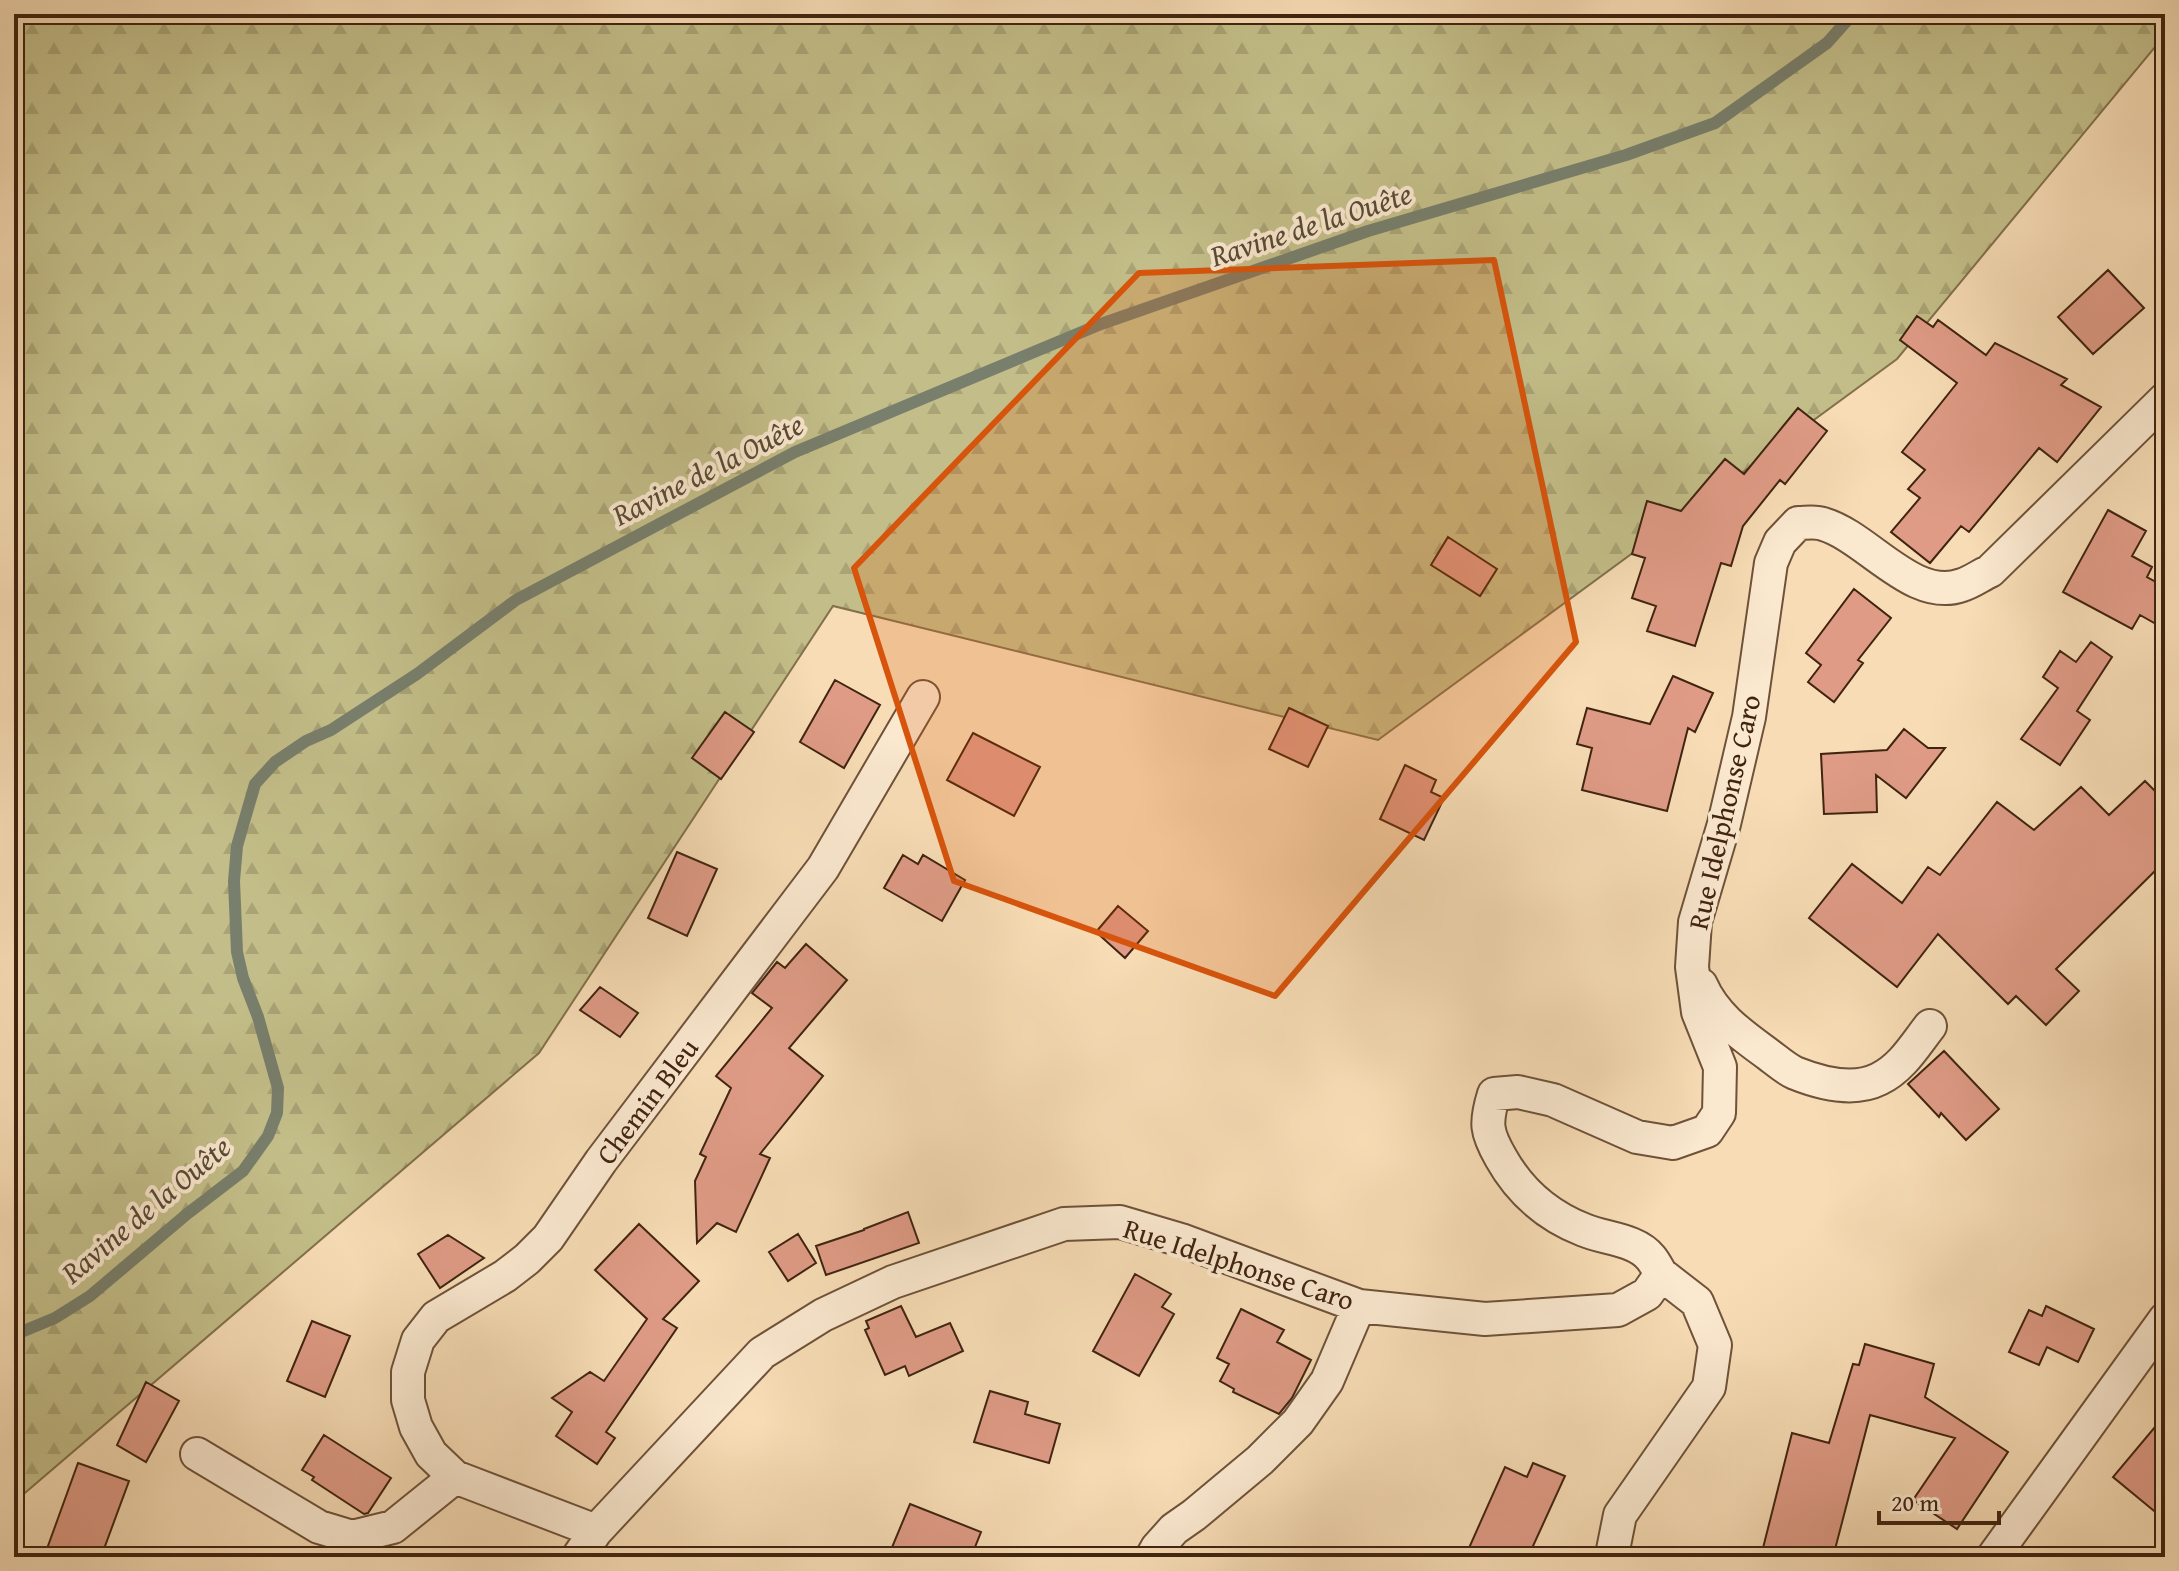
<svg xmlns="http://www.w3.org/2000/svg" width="2179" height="1571" font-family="'Gentium Book Plus',serif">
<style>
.forest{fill:url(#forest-firs);stroke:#82714c;stroke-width:2}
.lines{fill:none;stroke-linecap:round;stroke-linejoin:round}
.stream{stroke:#787f6c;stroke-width:12}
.building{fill:#df9b86;stroke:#402410;stroke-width:2}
.minor-casing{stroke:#6e5239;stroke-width:36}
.minor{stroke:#fae8cf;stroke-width:32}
.marked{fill:#d7540c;fill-opacity:0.2;stroke:#d7540c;stroke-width:6;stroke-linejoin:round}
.labels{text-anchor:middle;stroke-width:8;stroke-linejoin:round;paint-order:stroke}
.street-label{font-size:28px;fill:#402410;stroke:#fae8cf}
.water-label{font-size:30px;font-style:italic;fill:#584a36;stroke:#fae8cf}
</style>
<defs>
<pattern id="forest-firs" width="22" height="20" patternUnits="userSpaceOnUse" patternTransform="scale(2)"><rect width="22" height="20" fill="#c3be89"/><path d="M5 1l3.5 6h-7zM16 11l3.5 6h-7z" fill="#a9a375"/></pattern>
</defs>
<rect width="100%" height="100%" fill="#f7dcb5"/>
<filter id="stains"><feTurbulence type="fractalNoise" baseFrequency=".0025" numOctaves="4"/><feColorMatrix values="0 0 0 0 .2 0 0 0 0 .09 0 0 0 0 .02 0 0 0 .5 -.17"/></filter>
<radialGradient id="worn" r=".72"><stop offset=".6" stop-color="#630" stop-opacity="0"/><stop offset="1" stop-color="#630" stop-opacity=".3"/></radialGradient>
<!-- forest -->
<path class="forest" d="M 14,14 L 2165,14 L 2165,35 L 1897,359 L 1378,740 L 833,606 L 539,1053 L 19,1498 L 14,1495 Z"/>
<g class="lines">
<!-- stream -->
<path class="stream" d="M 14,1335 L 55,1318 L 90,1296 L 187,1214 L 243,1171 L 268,1136 L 277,1113 L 278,1088 L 258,1017 L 243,978 L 237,952 L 234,881 L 237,846 L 255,784 L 275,762 L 306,741 L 331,730 L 417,674 L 516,600 L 795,452 L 1101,324 L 1368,231 L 1626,155 L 1715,123 L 1827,43 L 1853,14"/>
</g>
<!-- building -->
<path class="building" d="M 2108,270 L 2144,308 L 2093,354 L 2058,317 Z
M 1917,316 L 1933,327 L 1938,320 L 1986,355 L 1995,343 L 2067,379 L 2061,385 L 2101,407 L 2057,462 L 2039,448 L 1969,532 L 1961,526 L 1930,563 L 1891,532 L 1920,498 L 1908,489 L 1925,470 L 1902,452 L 1957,383 L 1900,340 Z
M 1798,408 L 1827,431 L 1785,484 L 1780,480 L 1743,526 L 1731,566 L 1721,563 L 1695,646 L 1647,631 L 1656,606 L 1632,598 L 1645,558 L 1632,554 L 1647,501 L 1681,511 L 1725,459 L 1744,474 Z
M 2108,510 L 2146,531 L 2132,556 L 2152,567 L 2147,577 L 2165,587 L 2165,629 L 2140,615 L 2132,629 L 2063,592 Z
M 1448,537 L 1497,569 L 1480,596 L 1431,565 Z
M 1854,589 L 1891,618 L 1858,660 L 1863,663 L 1834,702 L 1808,682 L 1821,665 L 1806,653 Z
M 2091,642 L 2112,657 L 2077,711 L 2090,720 L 2060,765 L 2021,739 L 2058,688 L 2043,677 L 2060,651 L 2076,662 Z
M 1673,676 L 1713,693 L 1695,732 L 1688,728 L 1667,811 L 1582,790 L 1592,748 L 1577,744 L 1587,708 L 1650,724 Z
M 835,680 L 880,705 L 844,768 L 800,742 Z
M 1289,708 L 1328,726 L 1308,767 L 1269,749 Z
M 725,712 L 754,732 L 721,779 L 692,758 Z
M 1904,729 L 1928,748 L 1945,748 L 1906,798 L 1876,775 L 1877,812 L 1824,814 L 1821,754 L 1887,750 Z
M 973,733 L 1040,767 L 1014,816 L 947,780 Z
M 1405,765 L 1436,780 L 1431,792 L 1444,798 L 1424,840 L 1380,819 Z
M 2145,781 L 2165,801 L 2165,861 L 2056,969 L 2079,991 L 2046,1025 L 2016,996 L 2008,1004 L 1938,934 L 1897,987 L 1809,918 L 1852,864 L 1902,903 L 1928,867 L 1940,875 L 1997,802 L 2034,830 L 2081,787 L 2109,815 Z
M 677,852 L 717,869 L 687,936 L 648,918 Z
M 903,855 L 918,864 L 923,855 L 965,880 L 942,921 L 884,888 Z
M 1118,906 L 1148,931 L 1125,958 L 1096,932 Z
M 806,944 L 847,980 L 789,1048 L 823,1076 L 760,1154 L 770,1158 L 736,1232 L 717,1223 L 697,1243 L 695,1181 L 706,1157 L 700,1154 L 731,1088 L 716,1076 L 772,1008 L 752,993 L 777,962 L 785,968 Z
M 600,987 L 638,1013 L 620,1037 L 580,1010 Z
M 1944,1051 L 1999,1109 L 1966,1140 L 1941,1113 L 1939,1117 L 1908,1084 Z
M 908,1212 L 919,1243 L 826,1275 L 816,1246 L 864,1230 L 864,1229 Z
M 639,1224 L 699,1281 L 663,1319 L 677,1328 L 606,1432 L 615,1438 L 597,1464 L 556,1436 L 572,1412 L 552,1398 L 590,1372 L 604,1381 L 647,1319 L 595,1270 Z
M 798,1234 L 816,1263 L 788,1281 L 769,1252 Z
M 448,1235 L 484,1258 L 440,1288 L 418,1254 Z
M 1135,1274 L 1171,1294 L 1162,1307 L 1174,1314 L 1139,1376 L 1093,1351 Z
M 901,1306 L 916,1337 L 950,1323 L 963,1351 L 909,1376 L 905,1366 L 885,1375 L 865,1330 L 869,1328 L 866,1321 Z
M 2046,1306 L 2094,1329 L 2078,1362 L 2047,1347 L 2039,1365 L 2009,1352 L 2029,1310 L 2042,1316 Z
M 1241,1309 L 1284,1330 L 1277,1342 L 1311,1360 L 1292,1398 L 1279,1414 L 1233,1392 L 1234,1389 L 1220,1381 L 1229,1364 L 1217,1358 Z
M 312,1321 L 350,1336 L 325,1397 L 287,1381 Z
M 1865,1344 L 1934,1364 L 1925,1397 L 2008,1452 L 1957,1529 L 1913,1500 L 1955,1438 L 1870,1415 L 1833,1557 L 1784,1557 L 1762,1552 L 1792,1433 L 1829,1443 L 1853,1364 L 1859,1365 Z
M 146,1382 L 179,1401 L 146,1462 L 117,1445 Z
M 990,1391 L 1028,1402 L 1025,1414 L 1060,1424 L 1049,1463 L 974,1442 Z
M 2165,1415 L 2165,1520 L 2113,1477 Z
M 324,1435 L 391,1478 L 368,1513 L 364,1514 L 312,1480 L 314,1477 L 302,1470 Z
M 78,1463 L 129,1481 L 101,1557 L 44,1557 Z
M 1533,1463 L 1565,1476 L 1528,1557 L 1465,1557 L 1505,1467 L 1527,1477 Z
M 910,1504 L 981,1532 L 971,1557 L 888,1557 Z"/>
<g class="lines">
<defs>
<path id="minor" d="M 1701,985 C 1715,1017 1742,1035 1769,1055 C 1777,1061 1786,1069 1795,1073 C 1820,1083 1853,1092 1879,1079 C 1902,1068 1915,1045 1930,1026
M 197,1454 L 319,1527 L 352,1537 L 393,1527 L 455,1477
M 596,1531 L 455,1477 L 431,1454 L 416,1427 L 408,1400 L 408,1372 L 418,1340 L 436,1317 L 505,1276 L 527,1259 L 548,1238 L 601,1161 L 823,868 L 923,697
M 578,1557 L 596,1531 L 762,1353 L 823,1315 L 893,1282 L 1064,1224 L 1120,1222 L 1181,1240 L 1359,1306 L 1485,1319 L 1618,1310 L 1647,1294 L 1661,1274 C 1658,1269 1655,1263 1651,1258 C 1636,1239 1605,1239 1584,1230 C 1548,1216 1520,1192 1501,1158 C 1486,1132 1485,1123 1494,1094 L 1518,1092 L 1553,1100 L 1637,1137 L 1673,1143 L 1707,1131 L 1719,1113 L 1720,1067 L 1698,1012 L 1692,967 L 1695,922 L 1724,824 L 1749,717 L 1771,563 L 1780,542 L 1798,523 C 1806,523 1815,521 1823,524 C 1868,537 1913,603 1962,585 C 1972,582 1981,575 1990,571 L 2165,399
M 1152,1557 L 1157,1548 L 1174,1529 L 1194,1515 L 1260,1460 L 1298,1422 L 1327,1381 L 1359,1306
M 1613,1557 L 1613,1550 L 1620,1515 L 1709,1387 L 1715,1345 L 1697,1302 L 1661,1274
M 1993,1557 L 2165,1319"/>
</defs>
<!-- minor casing -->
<use href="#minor" class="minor-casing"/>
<!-- minor -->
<use href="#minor" class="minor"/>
</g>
<!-- marked area -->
<path class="marked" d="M 1494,260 L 1576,642 L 1275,996 L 954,881 L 854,568 L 1139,273 Z"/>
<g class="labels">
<!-- street labels -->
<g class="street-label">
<text transform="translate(1724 812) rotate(-77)" y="10">Rue Idelphonse Caro</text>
<text transform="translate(647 1101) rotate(-53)" y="10">Chemin Bleu</text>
<text transform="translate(1239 1264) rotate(18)" y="10">Rue Idelphonse Caro</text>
</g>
<!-- water labels -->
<g class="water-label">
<text transform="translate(1311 225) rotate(-18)" y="10">Ravine de la Ouête</text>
<text transform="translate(708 470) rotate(-27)" y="10">Ravine de la Ouête</text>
<text transform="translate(146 1210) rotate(-40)" y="10">Ravine de la Ouête</text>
</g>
</g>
<!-- margin -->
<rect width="2179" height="1571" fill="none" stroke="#f7dcb5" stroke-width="48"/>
<rect x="16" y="16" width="2147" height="1539" fill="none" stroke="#402410" stroke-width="4"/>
<rect x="24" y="24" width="2131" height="1523" fill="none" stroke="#402410" stroke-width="2"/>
<!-- scale -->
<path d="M1879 1511v12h120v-12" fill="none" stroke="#402410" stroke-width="4"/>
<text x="1891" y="1511" font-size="24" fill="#402410" stroke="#fae8cf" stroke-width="6" paint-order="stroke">20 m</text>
<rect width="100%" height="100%" filter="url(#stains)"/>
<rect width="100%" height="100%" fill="url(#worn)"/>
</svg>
